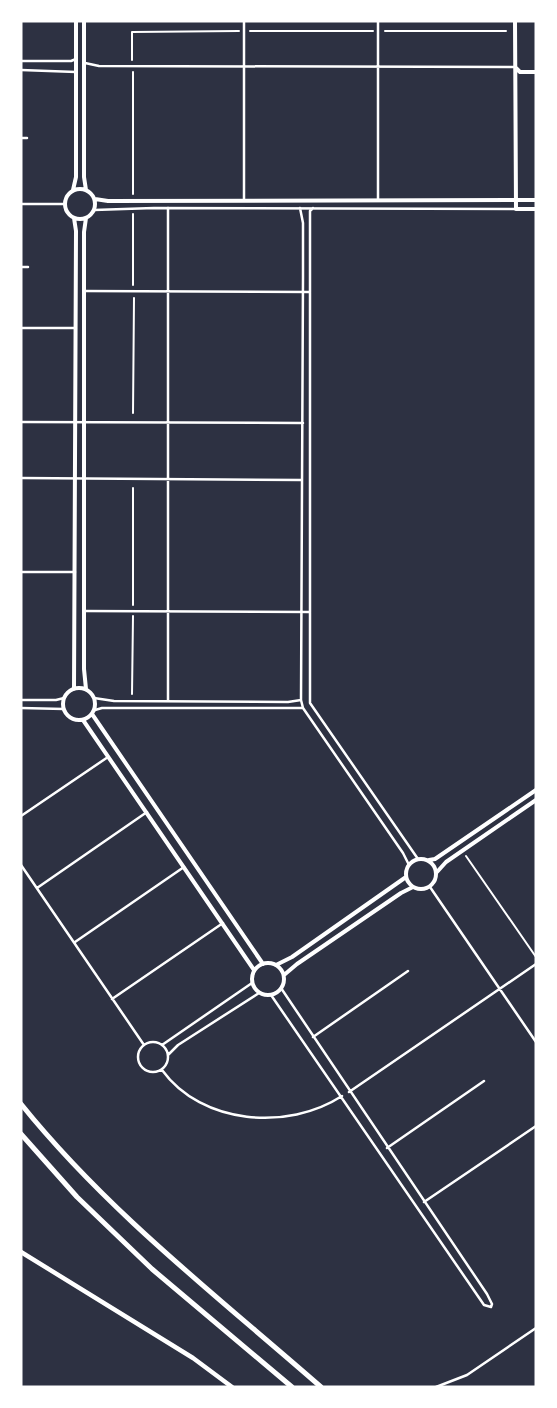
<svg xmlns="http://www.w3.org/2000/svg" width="557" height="1408" font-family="'Golos Text',sans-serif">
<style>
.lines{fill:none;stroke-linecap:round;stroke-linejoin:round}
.pedestrian{stroke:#fff;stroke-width:2}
.minor{stroke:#fff;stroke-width:2.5}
.secondary{stroke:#fff;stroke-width:4}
.primary{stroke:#fff;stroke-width:4.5}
.motorway{stroke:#fff;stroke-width:5}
</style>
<rect width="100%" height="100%" fill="#2d3142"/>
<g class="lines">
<!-- pedestrian -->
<path class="pedestrian" d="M 250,31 L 373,31
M 385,31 L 506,31
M 132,60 L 132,32 L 239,31
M 133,194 L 133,72
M 133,285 L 133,214
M 133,413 L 134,298
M 133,605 L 133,488
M 132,694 L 133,616
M 466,856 L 536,957"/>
<!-- minor -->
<path class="minor" d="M 244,21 L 244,200
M 378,21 L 378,200
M 21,61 L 71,61 L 76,59
M 85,63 L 99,66 L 515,67
M 21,70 L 76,72
M 21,138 L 27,138
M 21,204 L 65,204
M 300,208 L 303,223 L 303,277 L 301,700 L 303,708 L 403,853 L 409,865
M 313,208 L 310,211 L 310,703 L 418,859
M 94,210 L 154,208 L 516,209
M 21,267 L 28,267
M 84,291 L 310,292
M 21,328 L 75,328
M 21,422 L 303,423
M 21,478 L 302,480
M 21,572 L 75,572
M 84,611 L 310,612
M 94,698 L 114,701 L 288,702 L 301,700
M 21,700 L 56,700 L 64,698
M 168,701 L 168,208
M 21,708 L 64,709
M 95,710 L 102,708 L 303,708
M 21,816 L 108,757
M 21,865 L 144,1045
M 430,887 L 536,1042
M 37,888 L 147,812
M 75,942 L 184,867
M 271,995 L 484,1305 L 491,1307 L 492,1304 L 487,1294 L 281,988
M 112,999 L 223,923
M 313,1037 L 408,971
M138 1057a15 15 0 1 1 30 0a15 15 0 1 1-30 0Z
M 162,1045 L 252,983
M 168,1055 L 178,1045 L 259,993
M 162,1070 C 202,1125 288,1131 342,1096
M 349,1092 L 536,964
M 387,1148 L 484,1081
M 424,1202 L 536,1126
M 436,1387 L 467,1375 L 536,1328"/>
<!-- secondary -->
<path class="secondary" d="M 84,21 L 84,177 L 86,190
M 515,21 L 516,209 L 536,209
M 515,67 L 520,72 L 536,72
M65 204a15 15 0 1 1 30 0a15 15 0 1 1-30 0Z
M 73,190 L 76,177 L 76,21
M 95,199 L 108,201 L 536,200
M 74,218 L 76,231 L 74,689
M63 704a16 16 0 1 1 32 0a16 16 0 1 1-32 0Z
M 86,689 L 84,669 L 84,232 L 86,218
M 92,714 L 263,964
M 83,720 L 254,970
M406 874a15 15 0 1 1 30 0a15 15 0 1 1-30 0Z
M 429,860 L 435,859 L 536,790
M 437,872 L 446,862 L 536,800
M252 979a16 16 0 1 1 32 0a16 16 0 1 1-32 0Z
M 276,965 L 292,957 L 406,877
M 284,975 L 297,964 L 401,893 L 413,887"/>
<!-- primary -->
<path class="primary" d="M 21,1252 L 193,1358 L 232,1387"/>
<!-- motorway -->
<path class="motorway" d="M 21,1104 C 108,1212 217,1296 321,1387
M 21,1134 L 77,1197 L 152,1269 L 292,1387"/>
</g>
<!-- border -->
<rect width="557" height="1408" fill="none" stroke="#ffffff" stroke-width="45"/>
</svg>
